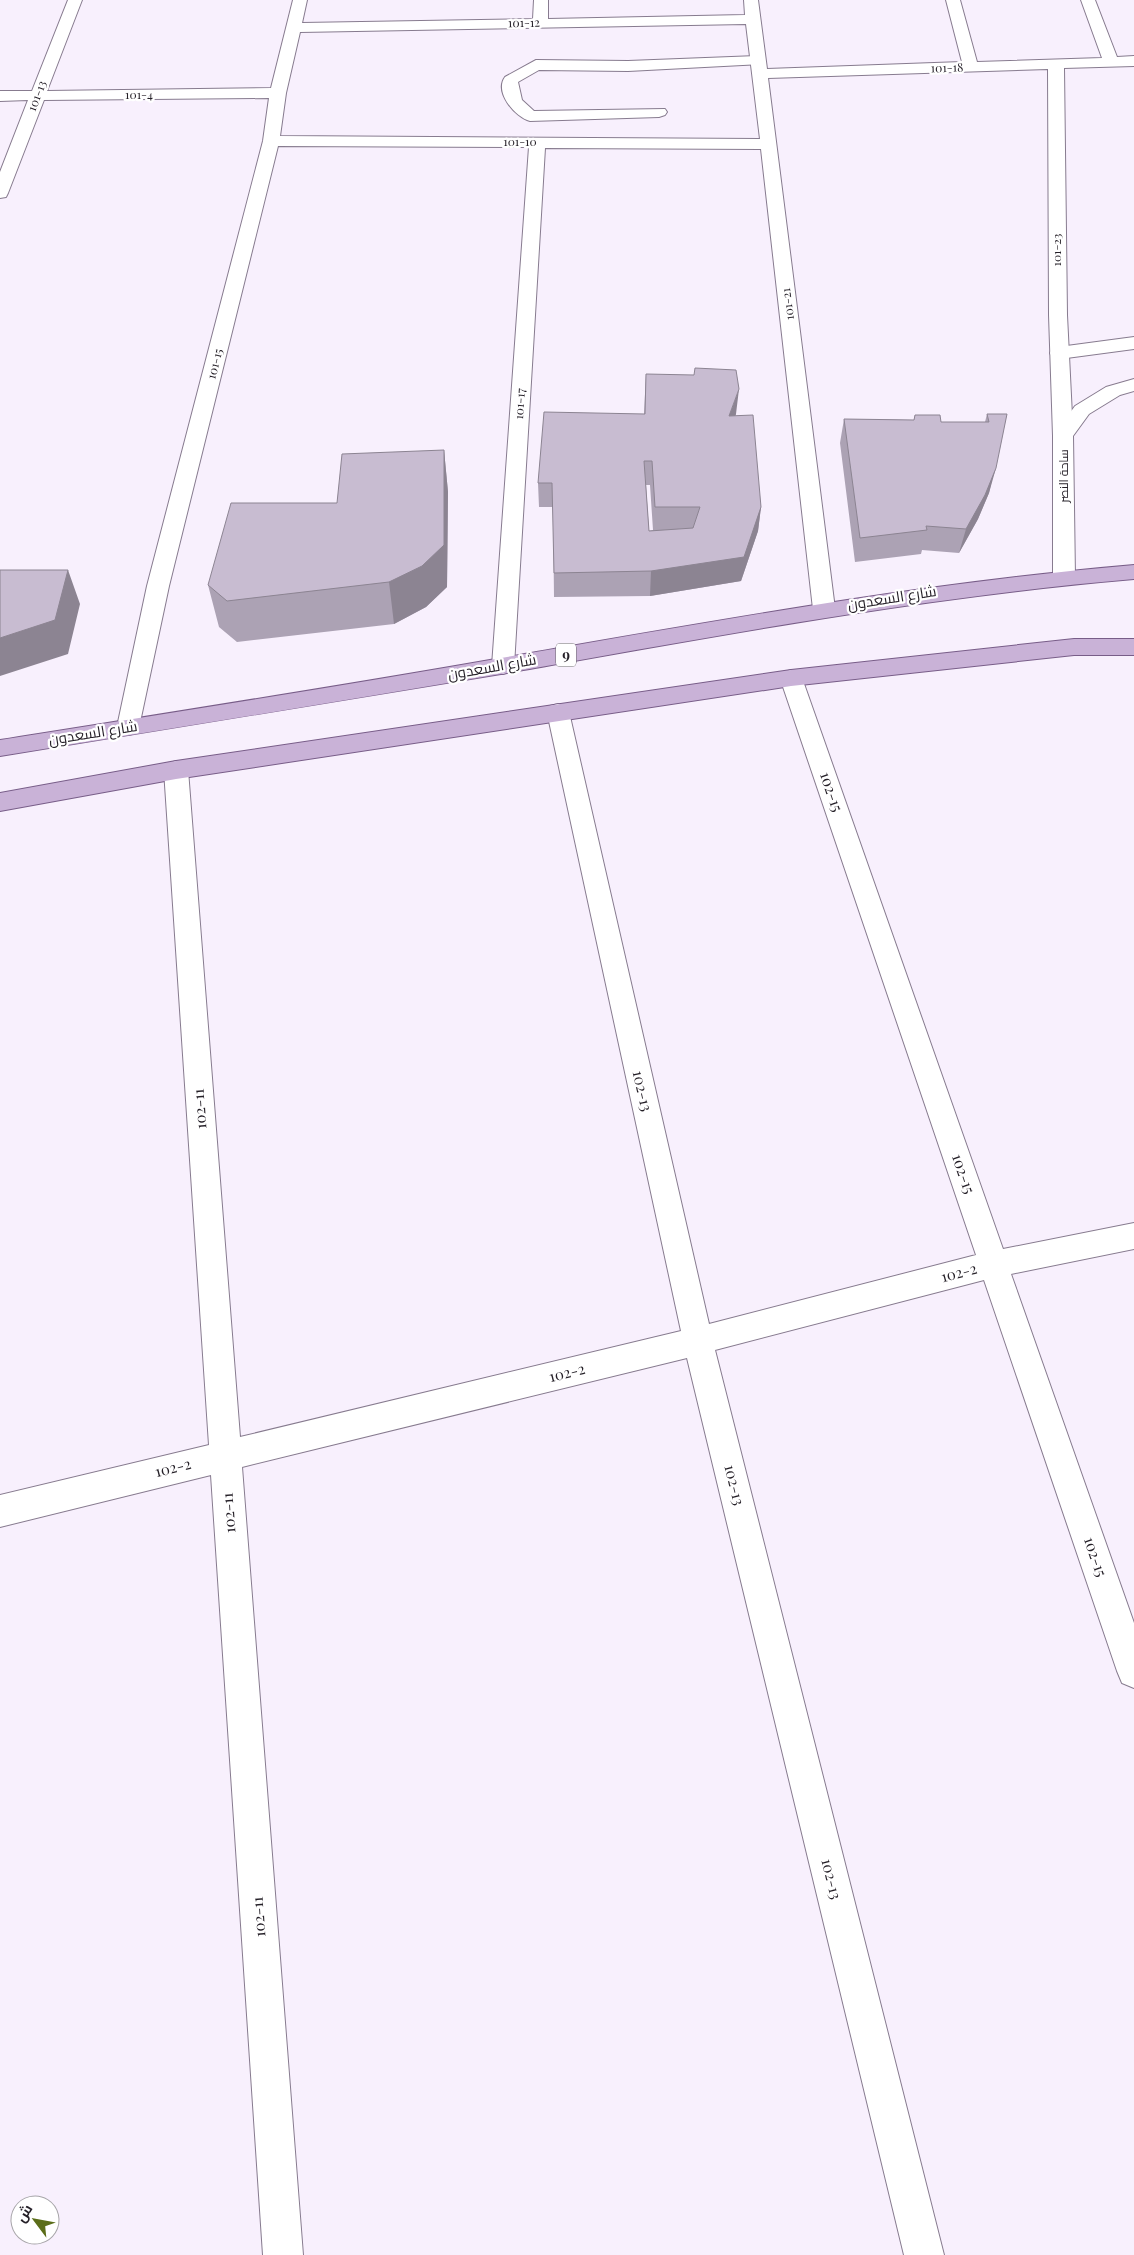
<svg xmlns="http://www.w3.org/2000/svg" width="1134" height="2255" font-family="'Playfair Display',Cairo,serif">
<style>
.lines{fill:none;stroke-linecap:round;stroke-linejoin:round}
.lane-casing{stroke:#877b8f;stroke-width:2}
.street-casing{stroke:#877b8f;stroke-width:2}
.secondary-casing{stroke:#877b8f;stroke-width:2}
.primary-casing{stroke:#785d88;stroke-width:2}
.lane{fill:#fff;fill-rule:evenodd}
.street{fill:#fff;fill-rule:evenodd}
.secondary{fill:#fff;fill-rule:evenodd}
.primary{fill:#c9b2d7;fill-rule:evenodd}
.wall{fill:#aca2b4;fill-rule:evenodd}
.shaded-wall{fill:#8c8492}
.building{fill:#c8bcd1;stroke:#8c8492;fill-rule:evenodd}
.labels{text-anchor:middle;stroke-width:4.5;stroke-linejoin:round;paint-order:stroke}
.far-street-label{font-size:12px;fill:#241f27;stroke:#fff}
.shield{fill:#fff;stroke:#666268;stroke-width:1}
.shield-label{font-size:14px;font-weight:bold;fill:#241f27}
.street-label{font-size:15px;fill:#241f27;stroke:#fff}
</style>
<rect width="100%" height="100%" fill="#f8f0fd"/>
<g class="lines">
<defs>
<path id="lane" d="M 757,56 L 762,58 L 765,61 L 762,64 L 628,71 L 539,70 L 518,82 L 522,100 L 534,111 L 665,109 L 667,112 L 665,115 L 659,117 L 530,121 C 515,117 494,92 505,77 L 536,60 L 628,61 Z
M 1134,337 L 1134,349 L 1059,359 L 1052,357 L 1050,353 L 1052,349 L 1059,347 Z"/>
<path id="street" d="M 68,0 L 82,0 L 47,91 L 271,88 L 293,0 L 307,0 L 302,23 L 533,19 L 534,0 L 548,0 L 548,19 L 745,15 L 744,0 L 758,0 L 767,69 L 962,62 L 946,0 L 960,0 L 977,62 L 1102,58 L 1081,0 L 1095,0 L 1117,57 L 1134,56 L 1134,66 L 1064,68 L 1067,315 L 1073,436 L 1070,440 L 1063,442 L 1056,440 L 1053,436 L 1049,315 L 1048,69 L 768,78 L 835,609 L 832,614 L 824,616 L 816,614 L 813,609 L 761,149 L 545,148 L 514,666 L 511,671 L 503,674 L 495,671 L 492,666 L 529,147 L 278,146 L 169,586 L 139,727 L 136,733 L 128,735 L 120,733 L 117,727 L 147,586 L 263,141 L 269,98 L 44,100 L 8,193 L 6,197 L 0,198 L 0,172 L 28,100 L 0,101 L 0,91 L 32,91 ZM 746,24 L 760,139 L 280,136 L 286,93 L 300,32 Z
M 791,670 L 799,673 L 802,678 L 1003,1249 L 1134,1223 L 1134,1249 L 1011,1274 L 1134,1623 L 1134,1688 L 1122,1683 L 1117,1671 L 984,1280 L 715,1350 L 944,2255 L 904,2255 L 687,1358 L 242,1467 L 303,2255 L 263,2255 L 211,1475 L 0,1527 L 0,1495 L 209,1445 L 164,770 L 168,764 L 176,761 L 184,764 L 188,770 L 240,1437 L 681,1331 L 547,712 L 550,706 L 558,704 L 566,706 L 569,712 L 709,1324 L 976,1255 L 780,678 L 783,673 Z"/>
<path id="secondary" d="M 1134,379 L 1134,391 L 1120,395 L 1089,414 L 1073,436 L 1075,577 L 1071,582 L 1064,584 L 1057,582 L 1053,577 L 1053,436 L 1075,406 L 1106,387 Z"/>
<path id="primary" d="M 1134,565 L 1134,579 C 923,597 715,636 507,673 C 338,702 169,729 0,756 L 0,740 C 169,713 338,687 507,657 C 715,621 923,583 1134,565 Z
M 1074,639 L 1134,639 L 1134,655 L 1074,655 L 791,686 L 176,779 L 0,811 L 0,793 L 176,761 L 791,670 Z"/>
</defs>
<!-- lane casing -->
<use href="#lane" class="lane-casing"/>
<!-- street casing -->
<use href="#street" class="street-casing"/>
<!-- secondary casing -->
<use href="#secondary" class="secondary-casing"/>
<!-- primary casing -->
<use href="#primary" class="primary-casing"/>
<!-- lane -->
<use href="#lane" class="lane"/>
<!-- street -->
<use href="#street" class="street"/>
<!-- secondary -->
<use href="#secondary" class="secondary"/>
<!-- primary -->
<use href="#primary" class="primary"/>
</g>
<!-- wall -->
<path class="wall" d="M 646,374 L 736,414 L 735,416 L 761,507 L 758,531 L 741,581 L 650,596 L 554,597 L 553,507 L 539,507 L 538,483 L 644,414 ZM 646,485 L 650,485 L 653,530 L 649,531 Z
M 987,414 L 1007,414 L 989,493 L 978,519 L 959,553 L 922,550 L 921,554 L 855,562 L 840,443 L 844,419 L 914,420 L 915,415 L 941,422 L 985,422 Z
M 444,450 L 448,492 L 447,587 L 426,607 L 394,624 L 237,642 L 219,627 L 208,585 L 337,503 Z"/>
<!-- shaded-wall -->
<path class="shaded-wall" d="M 739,389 L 736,414 L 726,440 L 729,416 Z
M 444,450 L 448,492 L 447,587 L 426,607 L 394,624 L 389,582 Z
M 996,468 L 989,493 L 978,519 L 959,553 L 966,529 Z
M 761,507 L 758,531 L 741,581 L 650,596 L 651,571 Z
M 68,570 L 80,604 L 68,654 L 0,676 L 0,638 Z"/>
<!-- building -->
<path class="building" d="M 695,368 L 736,370 L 739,389 L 729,416 L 753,415 L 761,507 L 744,557 L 651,571 L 554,573 L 552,483 L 538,483 L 544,412 L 645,414 L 646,374 L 694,375 ZM 644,461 L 652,461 L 655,507 L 700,507 L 693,528 L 649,531 Z
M 987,414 L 1007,414 L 996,468 L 985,495 L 966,529 L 926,526 L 927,530 L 860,538 L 844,419 L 914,420 L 915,415 L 940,415 L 941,422 L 989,422 Z
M 444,450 L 444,545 L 422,566 L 389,582 L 227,601 L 208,585 L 231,503 L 337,503 L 342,454 Z
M 0,570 L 68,570 L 55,620 L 0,638 Z"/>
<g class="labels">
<!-- far-street labels -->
<g class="far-street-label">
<text transform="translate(524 23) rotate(-1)" y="4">101-12</text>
<text transform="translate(947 68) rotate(-2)" y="4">101-18</text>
<text x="139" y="99">101-4</text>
<text transform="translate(37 96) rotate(-69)" y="4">101-13</text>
<text x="520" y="146">101-10</text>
<text transform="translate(1057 250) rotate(-90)" y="4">101-23</text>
<text transform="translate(788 304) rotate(-97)" y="4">101-21</text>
<text transform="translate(215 364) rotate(-76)" y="4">101-15</text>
<text transform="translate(520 404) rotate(-86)" y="4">101-17</text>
<text transform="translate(1064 476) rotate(-90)" y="4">ساحة النصر</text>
</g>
<!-- shield labels -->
<rect class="shield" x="556" y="643.5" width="20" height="23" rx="4"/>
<g class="shield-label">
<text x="566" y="660">9</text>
</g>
<!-- street labels -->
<g class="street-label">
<text transform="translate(892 598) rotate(-9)" y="5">شارع السعدون</text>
<text transform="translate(492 667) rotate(-10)" y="5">شارع السعدون</text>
<text transform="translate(93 733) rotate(-9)" y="5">شارع السعدون</text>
<text transform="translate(831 792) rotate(71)" y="5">102-15</text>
<text transform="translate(642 1091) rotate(77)" y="5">102-13</text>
<text transform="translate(200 1109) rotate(-94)" y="5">102-11</text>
<text transform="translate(963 1174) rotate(71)" y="5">102-15</text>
<text transform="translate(959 1273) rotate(-15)" y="5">102-2</text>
<text transform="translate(567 1373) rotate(-14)" y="5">102-2</text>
<text transform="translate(173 1468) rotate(-14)" y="5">102-2</text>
<text transform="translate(734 1485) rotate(76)" y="5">102-13</text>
<text transform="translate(229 1513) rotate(-94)" y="5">102-11</text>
<text transform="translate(1095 1557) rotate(71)" y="5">102-15</text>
<text transform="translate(831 1879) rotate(76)" y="5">102-13</text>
<text transform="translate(259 1917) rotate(-94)" y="5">102-11</text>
</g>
</g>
<!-- north arrow -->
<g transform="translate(35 2220) rotate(302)"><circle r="24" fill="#ffffff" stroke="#a7a5a9"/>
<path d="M0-4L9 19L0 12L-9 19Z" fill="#5b6d19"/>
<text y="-8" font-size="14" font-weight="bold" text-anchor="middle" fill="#241f27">ش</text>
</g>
</svg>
